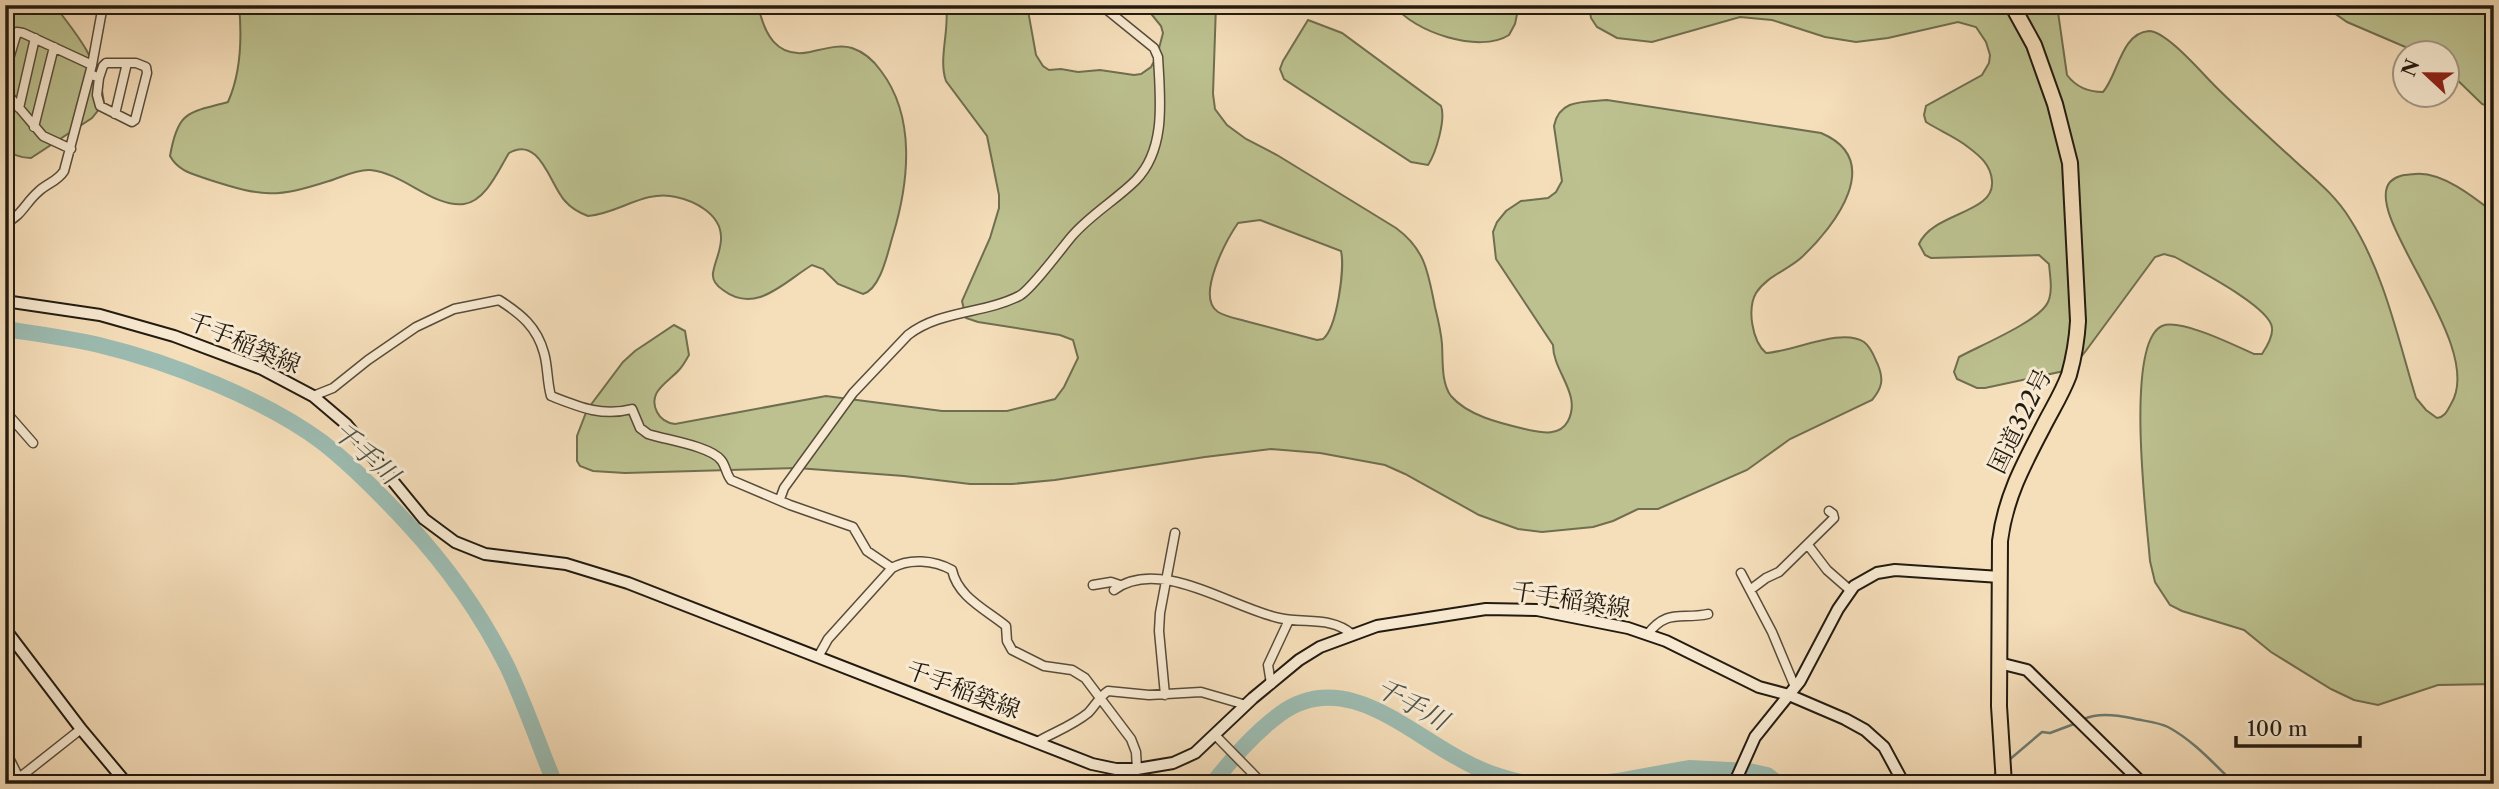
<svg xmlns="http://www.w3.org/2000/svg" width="2499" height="789" font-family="'Libre Caslon Text','Noto Serif JP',serif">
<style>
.green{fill:#bcc18f;stroke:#706e50;stroke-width:2;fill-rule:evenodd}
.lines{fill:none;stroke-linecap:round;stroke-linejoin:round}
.stream{stroke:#6c7c71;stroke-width:2.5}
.river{stroke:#9cbcb2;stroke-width:16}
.street-casing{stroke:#584c3a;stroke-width:11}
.secondary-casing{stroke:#231b10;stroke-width:14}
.highway-casing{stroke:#231b10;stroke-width:18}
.street{stroke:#f8ead2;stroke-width:8}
.secondary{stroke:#f8ead2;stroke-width:10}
.highway{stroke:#f5deba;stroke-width:14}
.labels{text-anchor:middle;stroke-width:6;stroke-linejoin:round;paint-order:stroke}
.street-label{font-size:24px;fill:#231b10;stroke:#f8ead2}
.water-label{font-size:26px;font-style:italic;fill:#4d5349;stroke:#f8ead2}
</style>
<rect width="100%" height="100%" fill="#f5deba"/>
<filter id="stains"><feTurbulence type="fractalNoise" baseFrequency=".00286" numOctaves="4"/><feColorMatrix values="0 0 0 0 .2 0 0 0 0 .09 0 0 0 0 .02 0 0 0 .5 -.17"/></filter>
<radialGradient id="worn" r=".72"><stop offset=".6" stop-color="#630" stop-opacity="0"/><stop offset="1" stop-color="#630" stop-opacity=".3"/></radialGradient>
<!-- green -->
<path class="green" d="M 5,5 L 54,5 C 78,35 100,63 104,103 L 92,118 L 31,158 C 22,158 10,155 5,146 Z
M 239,5 L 758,5 C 764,33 776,59 810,52 C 824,49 839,44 852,48 C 864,52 874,61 881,71 C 916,117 909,182 893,235 C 888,251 881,289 863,294 L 838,284 L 823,269 L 812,265 C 784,282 756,315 723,290 C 717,286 712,280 713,273 C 715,260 722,249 721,236 C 720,214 695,201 676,197 C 645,189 618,214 588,216 C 580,213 571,208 565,201 C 550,185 540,135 509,153 C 499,169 486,201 464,204 C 433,208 404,173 370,170 C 357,169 342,177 329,181 C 276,198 263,197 210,180 C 194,174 179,172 170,156 C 178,110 188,113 228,102 C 241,73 242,37 239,5 Z
M 946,5 L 1027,5 L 1036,55 L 1043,66 L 1049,70 L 1061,69 L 1078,72 L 1100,70 L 1134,75 L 1141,74 L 1151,67 L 1157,56 L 1163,33 L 1161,26 L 1144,5 L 1216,5 L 1213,94 L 1215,109 L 1227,125 L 1246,139 L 1277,155 L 1396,228 C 1426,250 1428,273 1435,307 C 1438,319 1441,331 1442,344 C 1443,360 1441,383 1451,396 C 1469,417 1504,424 1529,430 C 1543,433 1560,436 1568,421 C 1582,394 1553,372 1553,345 L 1496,259 L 1493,232 L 1497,222 L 1506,211 L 1521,201 L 1548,198 L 1556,192 L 1562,181 L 1554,126 C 1559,99 1584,102 1607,100 L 1821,133 C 1885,160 1836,225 1802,257 C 1788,270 1767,276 1756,293 C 1747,309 1752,341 1766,353 C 1793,352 1841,327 1864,342 C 1872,348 1874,357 1878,365 C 1884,380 1882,388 1872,400 L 1790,439 L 1747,470 L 1658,509 L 1638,509 L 1613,521 L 1593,527 L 1542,532 L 1518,529 L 1479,515 L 1405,474 L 1385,465 L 1320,453 L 1271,449 L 1205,457 L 1055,480 L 1012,484 L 970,484 L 904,476 L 797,468 L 625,473 L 593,471 L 580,466 L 577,461 L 577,436 L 587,410 L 623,362 L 635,351 L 674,325 L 685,331 L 689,355 C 686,360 683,366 679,370 C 667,383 647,392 657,412 C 661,420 667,423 675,424 L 826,396 L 942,411 L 1007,411 L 1055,399 L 1064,387 L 1078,358 L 1073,340 L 1060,335 L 978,322 L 966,318 L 962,301 L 990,238 L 999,208 L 999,195 L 987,136 L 946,81 C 938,59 950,29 946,5 ZM 1260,220 L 1341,251 C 1345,268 1337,328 1323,339 L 1317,340 C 1294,334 1272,328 1249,322 C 1239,319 1226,317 1218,312 C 1195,297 1227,239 1238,223 Z
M 1394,5 L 1519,5 L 1515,24 L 1509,35 C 1480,54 1413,32 1394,5 Z
M 1589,5 L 2057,5 L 2067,75 C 2076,87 2088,92 2103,92 C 2118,75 2121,33 2149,31 C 2166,31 2201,72 2214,85 C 2240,111 2268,136 2295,161 C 2315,179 2336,196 2350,219 C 2384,272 2398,339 2416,398 L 2426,410 L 2437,418 C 2445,417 2447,411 2451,404 C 2487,346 2361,215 2390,182 C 2396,175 2406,175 2415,174 C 2441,171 2474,197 2494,213 L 2494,684 L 2438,685 L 2378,705 L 2354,700 L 2331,689 L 2271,652 L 2244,630 L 2182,611 L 2170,605 L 2155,582 L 2150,561 C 2147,523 2124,343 2162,326 C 2180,318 2236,346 2254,354 L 2262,354 C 2266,348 2273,336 2272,328 C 2271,307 2194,268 2175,257 L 2164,254 L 2155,257 L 2085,352 L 2075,364 L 2064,371 L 1985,388 L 1977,388 L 1957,379 L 1954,372 L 1959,357 C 1979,346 2040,321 2048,302 C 2053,291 2050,276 2049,264 L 2039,255 L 1931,258 L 1925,255 L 1919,244 C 1933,212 1995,214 1992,181 C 1991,165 1980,156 1968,147 C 1956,137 1940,131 1926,122 L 1924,115 L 1926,106 L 1982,75 L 1989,63 L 1990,55 L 1986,42 L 1976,27 L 1958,22 L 1888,38 L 1856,42 L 1825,37 L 1772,20 L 1740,17 L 1652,42 L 1617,38 L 1597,27 L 1591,18 Z
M 2323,5 L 2494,5 L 2494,109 L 2482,104 L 2447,70 L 2446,52 L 2417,52 L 2347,22 Z
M 1308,20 L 1342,33 L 1441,106 C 1446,119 1436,153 1428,165 L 1411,162 L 1284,79 L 1280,69 L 1283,61 Z"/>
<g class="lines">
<!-- stream -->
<path class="stream" d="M 2084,719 C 2097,713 2117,715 2131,718 C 2143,721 2158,722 2168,727 C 2194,741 2214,764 2235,784
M 2009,760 L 2042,732 L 2050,733 L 2074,724
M 1908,782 L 1933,780 L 1946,784
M 1983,784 L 1992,779 L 1997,771"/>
<!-- river -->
<path class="river" d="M 5,329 C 37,334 68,338 99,345 C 170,362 264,399 322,442 C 353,466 380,494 407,523 C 446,565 481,614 507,666 C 525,704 539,745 555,784
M 1212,784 C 1233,758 1253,734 1280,714 C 1343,668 1405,730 1460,759 C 1482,772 1505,779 1530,784
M 1590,784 L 1617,781 L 1689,768 L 1749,771 L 1767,775 L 1779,784"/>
<defs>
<path id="street" d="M 5,72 L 17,32 L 23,33 L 92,65
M 90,74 L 99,78 L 97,95 L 100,106 L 132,122 L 135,120 L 147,73 L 146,67 L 136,63 L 106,63 L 103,66 L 99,78
M 5,91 L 43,136 L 71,149
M 19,108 L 35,38
M 115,114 L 127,63
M 34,127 L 54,47
M 5,223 C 21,217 26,202 38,192 C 47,183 57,182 64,171 L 92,65 L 103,5
M 313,396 L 333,388 L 368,360 L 416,327 L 454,309 L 499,300 C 521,314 537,327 544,353 C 548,367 547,382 551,396 C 579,407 602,417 632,409 L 640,428 L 648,434 C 666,440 710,446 721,460 C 726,466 726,474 731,480 L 790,505 L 853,527 L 867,551 L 892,568
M 5,411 L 33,443
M 780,499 L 784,488 L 853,393 L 908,335 C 940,310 984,314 1019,296 C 1030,291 1061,249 1072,236 C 1091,214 1116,200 1136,180 C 1167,148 1160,97 1158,57 L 1154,48 L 1101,5
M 1808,545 L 1827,570 L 1851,591
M 1741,573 L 1772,632 L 1795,687
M 1093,585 L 1111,582 L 1120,585
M 1114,590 C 1159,556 1232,608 1279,618 C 1306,624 1330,616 1352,634
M 1750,590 L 1766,578 L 1779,572 L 1834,518 L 1833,514 L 1829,511
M 1647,635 C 1667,608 1681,620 1708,614
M 818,657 L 828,639 L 892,568 C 909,558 934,560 952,570 C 958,597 985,609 1006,626 L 1007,641 L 1012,650 L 1044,666 L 1072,670 L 1085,678 L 1131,739 L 1136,752 L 1137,769
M 1271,684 L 1268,665 L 1289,620
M 1165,695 L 1159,631 L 1160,613 L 1175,533
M 1215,735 L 1263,784
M 1037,742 C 1054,732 1072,726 1088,713 C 1095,706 1099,697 1108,691 L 1149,695 L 1201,692 L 1246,705
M 5,750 L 22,784
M 19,778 L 81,729"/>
<path id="secondary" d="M 5,301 L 100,315 L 174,336 L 262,369 L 313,396 L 346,424 L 424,519 L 455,542 L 485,554 L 566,564 L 628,583 L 1092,764 L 1116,769 L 1137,769 L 1173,763 L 1195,753 L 1253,698 L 1299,660 L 1320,647 L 1377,626 L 1486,609 L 1537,610 L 1628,628 L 1666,641 L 1759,687 L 1789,695 L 1845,719 L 1865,730 L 1884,747 L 1904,784
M 5,629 L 81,729 L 127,784
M 1999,663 L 2027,670 L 2143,784
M 1734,784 L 1755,737 L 1800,681 L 1838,609 L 1854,586 L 1877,573 L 1895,570 L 2000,577"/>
<path id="highway" d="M 2004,784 L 1999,706 L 2000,541 C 2005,499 2023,465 2042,429 C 2051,411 2062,394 2069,375 C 2074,357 2077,339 2078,321 L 2070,163 L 2055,104 L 2034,45 L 2012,5"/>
</defs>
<!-- street casing -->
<use href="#street" class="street-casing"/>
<!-- secondary casing -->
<use href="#secondary" class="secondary-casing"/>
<!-- highway casing -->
<use href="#highway" class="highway-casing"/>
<!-- street -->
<use href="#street" class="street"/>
<!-- secondary -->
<use href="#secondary" class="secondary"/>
<!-- highway -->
<use href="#highway" class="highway"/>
</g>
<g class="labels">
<!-- street labels -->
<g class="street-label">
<text transform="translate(244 343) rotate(23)" y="8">千手稲築線</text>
<text transform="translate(2020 421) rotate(-64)" y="8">国道322号</text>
<text transform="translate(1571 600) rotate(9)" y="8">千手稲築線</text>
<text transform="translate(963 690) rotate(21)" y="8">千手稲築線</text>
</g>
<!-- water labels -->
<g class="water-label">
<text transform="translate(366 453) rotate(42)" y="9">千手川</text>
<text transform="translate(1412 704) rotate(29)" y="9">千手川</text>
</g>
</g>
<!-- margin -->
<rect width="2499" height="789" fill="none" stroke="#f5deba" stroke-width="28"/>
<rect x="7" y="7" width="2485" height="775" fill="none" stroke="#231b10" stroke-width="3.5"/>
<rect x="14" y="14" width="2471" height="761" fill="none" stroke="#231b10" stroke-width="2"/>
<!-- north arrow -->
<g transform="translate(2426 74) rotate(292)"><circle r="33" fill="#f8ead2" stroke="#a39784" stroke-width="2"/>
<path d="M0-5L12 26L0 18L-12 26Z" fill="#8f2418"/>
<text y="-10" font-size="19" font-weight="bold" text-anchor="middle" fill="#231b10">N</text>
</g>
<!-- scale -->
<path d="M2236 736v10h124v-10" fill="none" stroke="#231b10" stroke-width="3.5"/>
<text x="2247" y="736" font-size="21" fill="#231b10" stroke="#f8ead2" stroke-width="5" paint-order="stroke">100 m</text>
<rect width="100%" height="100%" filter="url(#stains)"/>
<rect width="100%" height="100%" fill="url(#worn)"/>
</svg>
